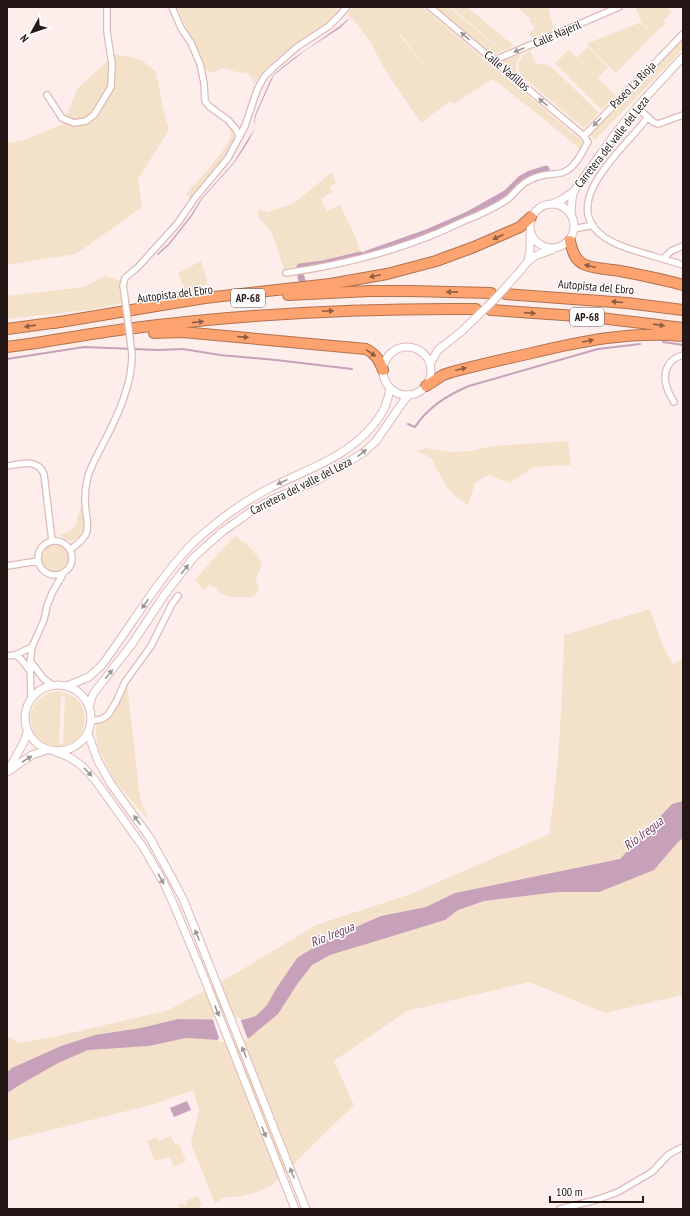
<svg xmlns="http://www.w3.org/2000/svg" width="690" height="1216" font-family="'PT Sans Narrow',sans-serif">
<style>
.green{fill:#f4e1c9;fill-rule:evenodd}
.water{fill:#c7a1b9}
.pier{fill:#fdeeec}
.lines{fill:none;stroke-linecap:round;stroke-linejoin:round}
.stream{stroke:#c7a1b9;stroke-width:2}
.canal{stroke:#c7a1b9;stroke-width:7}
.street-casing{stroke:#debab5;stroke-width:8}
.secondary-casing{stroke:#debab5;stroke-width:9}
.highway-casing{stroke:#b17250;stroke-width:12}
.street{stroke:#fff;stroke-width:5.5}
.secondary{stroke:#fff;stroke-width:7}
.highway{stroke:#fda370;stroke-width:10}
.street-bridge-casing{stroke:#debab5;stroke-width:8;stroke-linecap:butt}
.secondary-bridge-casing{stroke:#debab5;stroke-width:9;stroke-linecap:butt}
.street-bridge{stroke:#fff;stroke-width:5.5}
.secondary-bridge{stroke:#fff;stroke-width:7}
.oneway{fill:#9c9796}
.oneway2{fill:#905d42}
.labels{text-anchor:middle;stroke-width:3;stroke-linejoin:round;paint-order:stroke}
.shield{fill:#fff;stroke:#665d5b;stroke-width:1}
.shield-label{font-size:11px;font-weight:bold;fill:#241715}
.street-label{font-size:12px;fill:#241715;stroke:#fff}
.water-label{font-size:13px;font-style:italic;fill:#764366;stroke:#fff}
</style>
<rect width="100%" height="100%" fill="#fdeeec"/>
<!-- green -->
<path class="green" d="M 177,7 L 335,7 L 337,11 L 337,15 L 328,23 L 287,50 L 266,68 L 254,84 L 251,77 L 246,72 L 241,73 L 222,68 L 214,73 L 205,70 Z
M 354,7 L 382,7 L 390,17 L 401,37 L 438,84 L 398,31 L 383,7 L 422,7 L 583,142 L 584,146 L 581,150 L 539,115 L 493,79 L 453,104 L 450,101 L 421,123 L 391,79 L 383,66 L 372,45 L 358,25 L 347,14 Z
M 436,7 L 449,7 L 502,51 L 494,55 Z
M 451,7 L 467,7 L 514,46 L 503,51 Z
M 517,7 L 548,7 L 554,30 L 534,38 L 529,34 L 535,27 L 529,21 L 531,19 Z
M 635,7 L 666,7 L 672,12 L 663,21 L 666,24 L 663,27 L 662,26 L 616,73 L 587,45 L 591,42 L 641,22 L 646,28 L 648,28 L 656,19 L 649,26 L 646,27 L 642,22 Z
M 683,39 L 683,49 L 595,140 L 590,135 Z
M 588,47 L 608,67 L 598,78 L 616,96 L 602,110 L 555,63 L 569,50 L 585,65 L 577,57 Z
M 530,51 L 536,64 L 545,64 L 553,68 L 599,113 L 585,127 L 582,127 L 521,75 C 515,65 520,55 530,51 Z
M 523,53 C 515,60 515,66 518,76 L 501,62 Z
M 115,54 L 142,60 L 156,72 L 163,109 L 169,130 L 138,179 L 142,207 L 76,254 L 7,265 L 7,143 L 24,140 L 63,124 L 78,88 Z
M 230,128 C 232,132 235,136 234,140 C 232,154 201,187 191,199 L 186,194 C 197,182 228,149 231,135 C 231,134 230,129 230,128 Z
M 332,172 L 336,183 L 330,187 L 332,192 L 321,199 L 327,211 L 340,205 L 356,238 L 361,255 L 284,269 L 272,233 L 260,219 L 257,212 L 261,209 L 268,212 L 289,205 L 299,199 Z
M 201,261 L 208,284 L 186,292 L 178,273 Z
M 105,276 L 121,281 C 119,288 121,295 123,303 L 89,310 L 7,319 L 7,296 L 77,288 L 84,287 Z
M 568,441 L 571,465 L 533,467 L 510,483 L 488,475 L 475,483 L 468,505 L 455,496 L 446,486 L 431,458 L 416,451 L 425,448 L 449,452 L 472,451 L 492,446 Z
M 82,505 C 84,518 87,538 70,541 L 59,535 C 83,527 73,522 82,505 Z
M 236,535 L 239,539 L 247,544 L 262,562 L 259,572 L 255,581 L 259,586 L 256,595 L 249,598 L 244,597 L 231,597 L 221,594 L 217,588 L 210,585 L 203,590 L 195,579 Z
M41 559a14 14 0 1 1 28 0a14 14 0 1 1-28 0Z
M 650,609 L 663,646 L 673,665 L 683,658 L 683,995 L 605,1013 L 529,982 L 407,1011 L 334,1061 L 354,1105 L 271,1186 L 255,1193 L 236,1197 L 225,1197 L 215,1203 L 191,1143 L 199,1110 L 193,1090 L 155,1104 L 7,1141 L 7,1036 L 19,1043 L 58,1036 L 169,1010 L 238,972 L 316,925 L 411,894 L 549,834 C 559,768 562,702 564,635 Z
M 127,684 L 140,798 L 148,820 L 115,781 L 106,764 L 98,747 L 96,734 L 97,717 L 108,713 Z
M 55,691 C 75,693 88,704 84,725 C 83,733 77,741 69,744 C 33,759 11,703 55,691 ZM 61,696 L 65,697 L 63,744 L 59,743 Z
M 171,1136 L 175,1145 L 179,1144 L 186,1161 L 174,1167 L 170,1157 L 154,1161 L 147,1141 L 157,1137 L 159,1141 Z
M 198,1196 L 202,1206 C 197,1211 187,1209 181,1209 L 178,1205 L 182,1204 L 185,1206 L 187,1205 L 185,1201 Z"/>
<!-- water -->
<path class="water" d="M 348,19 L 349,19 L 340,28 L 306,50 L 274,75 L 256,115 L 253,132 L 248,142 L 235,162 L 202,199 L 192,216 L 170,244 L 158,255 L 157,254 L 169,243 L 191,215 L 201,199 L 234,162 L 253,131 L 254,125 L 255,115 L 270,81 L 274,74 L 294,58 L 340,26 Z
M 683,801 L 683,838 L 678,842 L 654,870 L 599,892 L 558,892 L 484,901 L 458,910 L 445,920 L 330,955 L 312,965 L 298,983 L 278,1014 L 249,1038 L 218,1040 L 186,1038 L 149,1046 L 88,1050 L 58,1063 L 23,1083 L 7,1093 L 7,1072 L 12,1068 L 61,1046 L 95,1035 L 141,1028 L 178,1019 L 242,1020 L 256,1016 L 267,1005 L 276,989 L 297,958 L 326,940 L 381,916 L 426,907 L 455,893 L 620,859 L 672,804 Z
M 187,1101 L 191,1110 L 174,1117 L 170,1108 Z"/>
<!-- pier -->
<path class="pier" d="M 212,1017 L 240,1018 L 248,1040 L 219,1042 L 218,1039 L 219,1038 Z"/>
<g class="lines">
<!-- stream -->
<path class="stream" d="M 663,342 L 683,345
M 7,359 L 84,347 L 159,350 L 183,349 L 220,355 L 276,360 L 352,369
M 408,424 L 415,427 C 428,407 447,395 469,386 L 598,349 L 640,344"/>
<!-- canal -->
<path class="canal" d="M 367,254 L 429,232 L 468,215 L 507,193 L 521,179 L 530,174 L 546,169
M 300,267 L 323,264 L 361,255
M 301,277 L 302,281"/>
<defs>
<path id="street" d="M 172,7 L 181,28 L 191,43 L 200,64 L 204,83 L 205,101 L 210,107 L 228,120 L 235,128 L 240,137
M 495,60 L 619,7
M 47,95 L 62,118 L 74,123 L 86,121 L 94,115 L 111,87 L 112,64 L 107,32 L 107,7
M 637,107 L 653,122 L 658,124 L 683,115
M 648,117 C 623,151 544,213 619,245 C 639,253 662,258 683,265
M 584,136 L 683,34
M 574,229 L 593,225
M 664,258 L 671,251 L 683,246
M 286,273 C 349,264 407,249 464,221 C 479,215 495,208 508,199 C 514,194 518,187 526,182 C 531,179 538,176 545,175 C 552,173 560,175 566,171 C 576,166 582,152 588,142 L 584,136 L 430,7
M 124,291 L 123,286 L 125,278 L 138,267 L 177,224 L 195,198 L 228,158 L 245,126 L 257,90 L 264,77 L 273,68 L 297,47 L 329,26 L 338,17 L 347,7
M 674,402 C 667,391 661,378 668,366 C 671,360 676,357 683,355
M 7,466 C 21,464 37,458 44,474 L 52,541
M38 558a17 17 0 1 1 34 0a17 17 0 1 1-34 0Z
M 71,549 C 76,545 83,540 86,534 C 90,525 85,511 85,501 C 85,493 86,484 88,476 C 92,463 99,452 105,440 C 119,413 132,384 132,354
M 7,566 L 38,561
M 7,656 L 15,655
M 31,662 L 43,678 L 52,685
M 30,671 L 21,659 L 15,655 L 32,647
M 31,698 L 30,662 L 32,647 L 44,620 L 47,606 L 52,593 L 63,574
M 91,721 L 102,719 L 108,715 L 116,702 L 125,682 L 151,646 L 172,604 L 178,596
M 560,1209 L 596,1200 L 618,1192 L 652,1172 L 669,1154 L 683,1147"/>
<path id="secondary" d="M530 226a22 22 0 1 1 44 0a22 22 0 1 1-44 0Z
M 552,204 L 563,199 L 574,191
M 571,214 L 572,199 L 574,191 L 618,130 L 637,107 L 683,57
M 528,261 L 530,251 L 530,233
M 521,270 C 531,256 536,255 552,250
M383 371a24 24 0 1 1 48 0a24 24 0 1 1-48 0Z
M 430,364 L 438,350 L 462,331
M25 718a33 33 0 1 1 66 0a33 33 0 1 1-66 0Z
M 67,686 L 89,677 L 102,665 C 131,626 156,582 190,546 C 200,535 213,526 224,517 C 239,506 254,496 270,488 C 309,468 347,458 375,423 C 384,411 388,402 390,388
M 89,707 L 93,694 L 132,644 L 165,594 L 194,557 L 222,532 L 256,508 L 271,500 L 318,480 L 363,453 L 376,441 L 405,399 L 409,395
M 88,734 L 98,761 L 111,784 L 150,838 L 172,878 L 184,901 L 306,1209
M 56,752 L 69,757 L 81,765 L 95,780 L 143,847 L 164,883 L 173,903 L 203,975 L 295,1209
M 9,769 L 24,742 L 27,732
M 7,772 L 32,755 L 47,750"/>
<path id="highway" d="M 570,241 C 572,249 574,259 583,264 C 593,269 609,269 620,271 C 641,275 662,279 683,285
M 506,294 L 627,303 L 683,310
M 288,295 L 370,291 L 410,291 L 491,293
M 491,310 L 592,317 L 683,328
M 54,323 L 174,303 L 205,298 L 330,284 L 387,274 L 436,261 L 474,247 L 520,227 L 531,217
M 7,329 L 59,322
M 154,333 L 182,332 L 366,349 C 376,354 379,360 383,370
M 7,347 C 47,342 87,334 126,329 C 242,314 359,308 476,309
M 426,386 L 443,375 L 452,372 C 479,365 505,359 532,353 C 582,341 631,331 683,336"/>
</defs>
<!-- street casing -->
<use href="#street" class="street-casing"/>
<!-- secondary casing -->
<use href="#secondary" class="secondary-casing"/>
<!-- highway casing -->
<use href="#highway" class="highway-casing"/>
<!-- street -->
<use href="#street" class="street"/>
<!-- secondary -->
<use href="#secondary" class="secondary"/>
<!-- highway -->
<use href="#highway" class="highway"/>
<defs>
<path id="street-bridge" d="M 124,291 L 132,354"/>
<path id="secondary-bridge" d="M 462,331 L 495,299 L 521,270"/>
</defs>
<!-- street-bridge casing -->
<use href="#street-bridge" class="street-bridge-casing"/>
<!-- secondary-bridge casing -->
<use href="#secondary-bridge" class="secondary-bridge-casing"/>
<!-- street-bridge -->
<use href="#street-bridge" class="street-bridge"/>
<!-- secondary-bridge -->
<use href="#secondary-bridge" class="secondary-bridge"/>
</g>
<!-- one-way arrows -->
<defs><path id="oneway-solid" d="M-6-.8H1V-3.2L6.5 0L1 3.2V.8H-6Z"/></defs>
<g class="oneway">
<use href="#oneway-solid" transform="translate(465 36) rotate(-140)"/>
<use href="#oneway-solid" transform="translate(519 50) rotate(157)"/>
<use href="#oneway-solid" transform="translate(543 102) rotate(-140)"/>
<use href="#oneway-solid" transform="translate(597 122) rotate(134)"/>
<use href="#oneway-solid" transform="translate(362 453) rotate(-38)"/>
<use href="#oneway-solid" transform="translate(282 482) rotate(155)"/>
<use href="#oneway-solid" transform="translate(185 569) rotate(-52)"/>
<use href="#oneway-solid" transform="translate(145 604) rotate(125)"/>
<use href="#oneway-solid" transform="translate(109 674) rotate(-51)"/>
<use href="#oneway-solid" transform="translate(27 759) rotate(-33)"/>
<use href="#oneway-solid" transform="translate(88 772) rotate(46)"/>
<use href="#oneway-solid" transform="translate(137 820) rotate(-125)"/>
<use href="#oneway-solid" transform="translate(161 879) rotate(61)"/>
<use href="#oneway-solid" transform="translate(197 935) rotate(-112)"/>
<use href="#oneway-solid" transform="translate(217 1011) rotate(69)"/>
<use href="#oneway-solid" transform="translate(244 1052) rotate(-112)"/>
<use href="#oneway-solid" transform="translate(264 1132) rotate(68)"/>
<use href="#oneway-solid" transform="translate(292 1173) rotate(-112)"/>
</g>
<g class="oneway2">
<use href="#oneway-solid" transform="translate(498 237) rotate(156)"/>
<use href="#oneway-solid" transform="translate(590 266) rotate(-166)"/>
<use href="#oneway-solid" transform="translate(375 276) rotate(168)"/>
<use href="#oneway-solid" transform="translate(452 292) rotate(-179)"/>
<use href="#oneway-solid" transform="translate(617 302) rotate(-175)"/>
<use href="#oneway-solid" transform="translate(328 311) rotate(-3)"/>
<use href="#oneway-solid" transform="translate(530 313) rotate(4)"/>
<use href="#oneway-solid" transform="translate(198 322) rotate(-6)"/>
<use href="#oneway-solid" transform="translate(659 325) rotate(8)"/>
<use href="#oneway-solid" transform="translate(30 326) rotate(172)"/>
<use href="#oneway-solid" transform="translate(243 337) rotate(5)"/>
<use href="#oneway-solid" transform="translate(588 341) rotate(-10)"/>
<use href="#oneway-solid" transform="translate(371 353) rotate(34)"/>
<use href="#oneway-solid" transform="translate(461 369) rotate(-14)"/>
</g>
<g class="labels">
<!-- shield labels -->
<g class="shield">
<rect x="231" y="289" width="34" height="18" rx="3"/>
<rect x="570" y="308" width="34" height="18" rx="3"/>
</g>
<g class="shield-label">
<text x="248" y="302">AP-68</text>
<text x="587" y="321">AP-68</text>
</g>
<!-- street labels -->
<g class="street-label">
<text transform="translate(557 34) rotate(-23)" y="4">Calle Najeril</text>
<text transform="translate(507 71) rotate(40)" y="4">Calle Vadillos</text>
<text transform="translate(633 85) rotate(-46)" y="4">Paseo La Rioja</text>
<text transform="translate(612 142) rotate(-52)" y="4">Carretera del valle del Leza</text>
<text transform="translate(596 287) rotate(5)" y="4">Autopista del Ebro</text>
<text transform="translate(175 294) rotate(-7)" y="4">Autopista del Ebro</text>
<text transform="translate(301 486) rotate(-27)" y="4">Carretera del valle del Leza</text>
</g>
<!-- water labels -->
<g class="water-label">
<text transform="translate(643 833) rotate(-37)" y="5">Río Iregua</text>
<text transform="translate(332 934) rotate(-22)" y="5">Río Iregua</text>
</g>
</g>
<!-- border -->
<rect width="690" height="1216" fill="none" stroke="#241715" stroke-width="16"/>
<!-- north arrow -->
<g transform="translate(32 32) rotate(230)" stroke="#ffffff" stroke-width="3" paint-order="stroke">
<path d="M0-3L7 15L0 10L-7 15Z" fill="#241715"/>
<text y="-6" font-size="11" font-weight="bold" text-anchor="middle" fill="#241715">N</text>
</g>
<!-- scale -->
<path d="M550 1196v6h93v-6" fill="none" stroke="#241715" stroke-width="2"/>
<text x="556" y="1196" font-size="12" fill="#241715" stroke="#ffffff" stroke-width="3" paint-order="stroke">100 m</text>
</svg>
